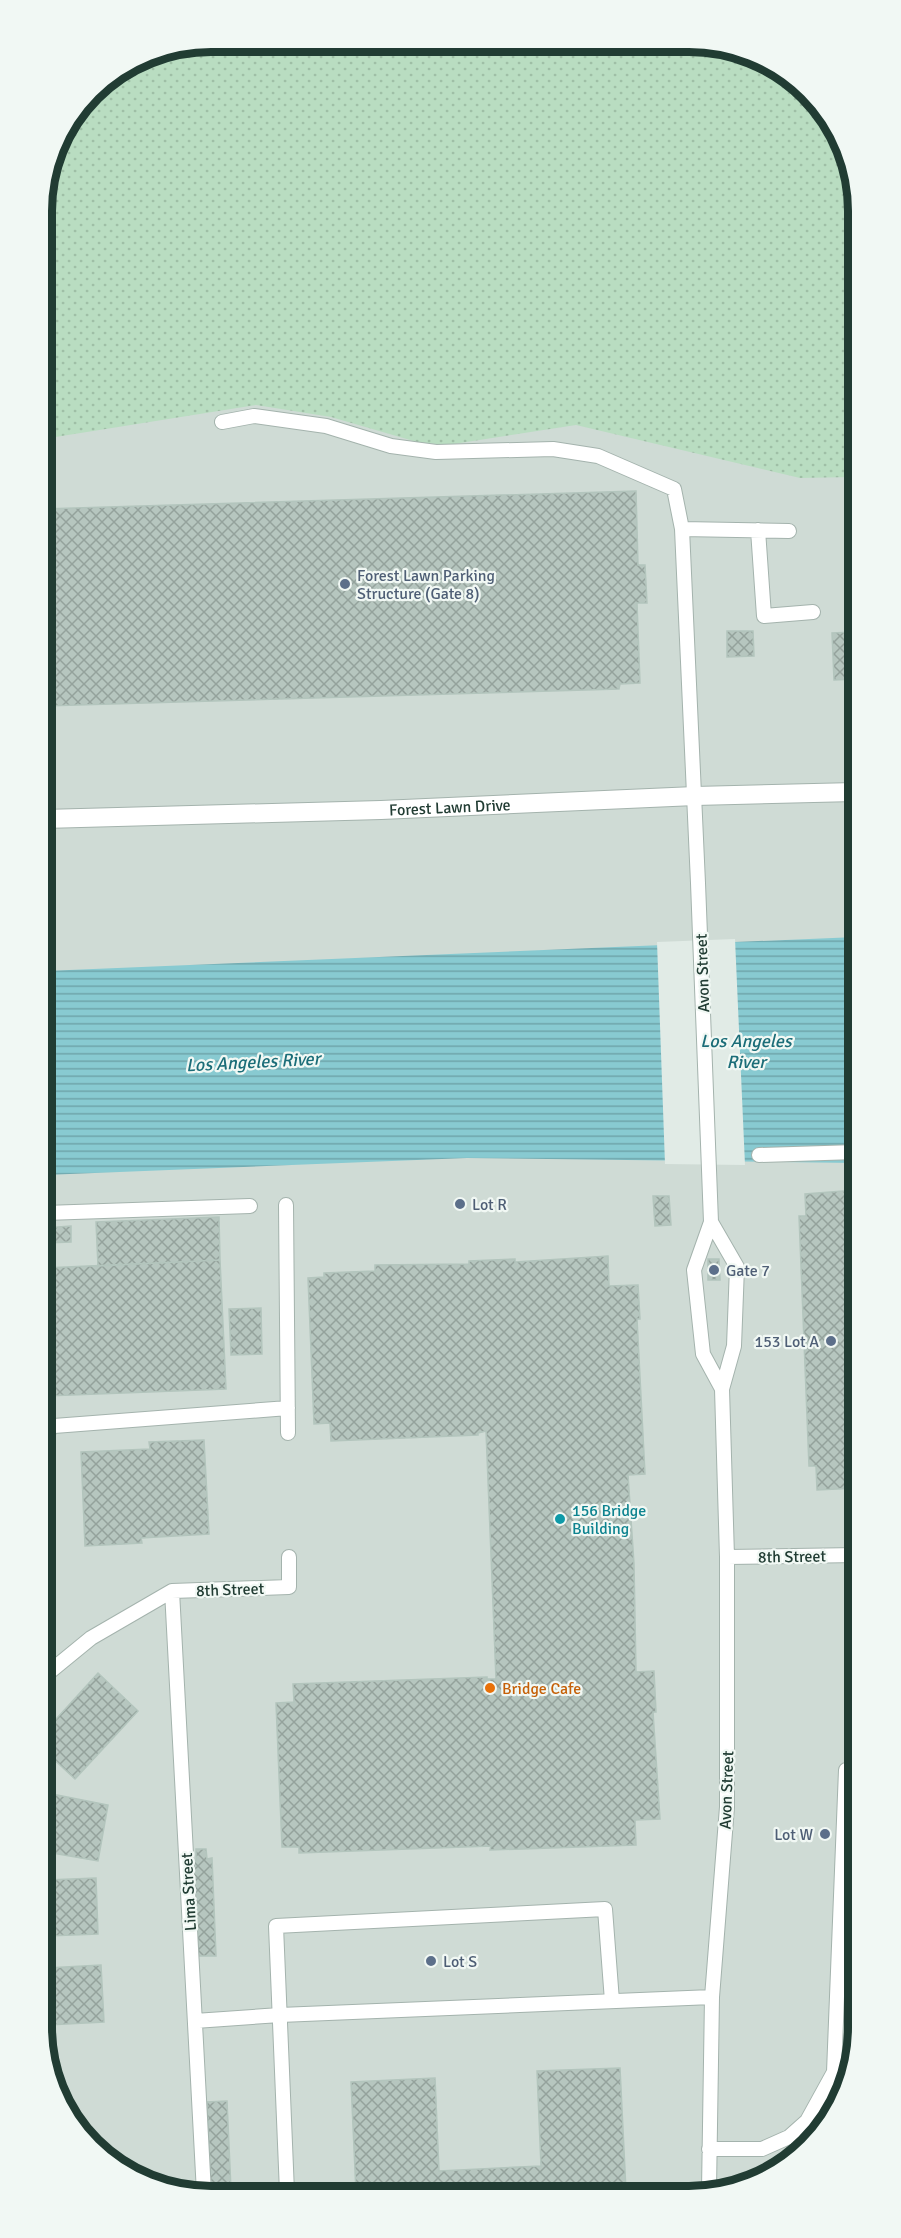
<svg xmlns="http://www.w3.org/2000/svg" width="901" height="2238" font-family="Signika,sans-serif">
<style>
.built{fill:#cfdbd5}
.grass{fill:url(#grass-dots)}
.water{fill:url(#water-rules)}
.pier{fill:#e1ebe6}
.building{fill:url(#building-cross-hatch);stroke:#b3c5bd;stroke-width:1.5}
.lines{fill:none;stroke-linecap:round;stroke-linejoin:round}
.service-casing{stroke:#a4b3ad;stroke-width:16}
.tertiary-casing{stroke:#a4b3ad;stroke-width:20}
.service{stroke:#fff;stroke-width:14}
.tertiary{stroke:#fff;stroke-width:18}
.service-dot{fill:#5c6f8a;stroke:#f1f8f4;stroke-width:2}
.culture-dot{fill:#0f9aa8;stroke:#f1f8f4;stroke-width:2}
.food-dot{fill:#e8710a;stroke:#f1f8f4;stroke-width:2}
.labels{text-anchor:middle;stroke-width:4.5;stroke-linejoin:round;paint-order:stroke}
.service-label{font-size:16px;fill:#4e5e75;stroke:#f1f8f4;text-anchor:start}
.street-label{font-size:16px;fill:#213c33;stroke:#f1f8f4}
.culture-label{font-size:16px;fill:#0d838f;stroke:#f1f8f4;text-anchor:start}
.food-label{font-size:16px;fill:#c56008;stroke:#f1f8f4;text-anchor:start}
.water-label{font-size:18px;font-style:italic;fill:#1b6d78;stroke:#f1f8f4}
.rim{fill:none;stroke:#213c33;stroke-width:8}
</style>
<defs>
<pattern id="grass-dots" width="8" height="8" patternUnits="userSpaceOnUse" patternTransform="scale(1.5)"><rect width="8" height="8" fill="#b9ddc1"/><path d="M2 2h.1M6 6h.1" fill="none" stroke="#9fbfa6" stroke-width="1.8" stroke-linecap="round"/></pattern>
<pattern id="water-rules" width="6" height="5" patternUnits="userSpaceOnUse" patternTransform="scale(1.5)"><rect width="6" height="5" fill="#88cad1"/><path d="M0 2.5h6" fill="none" stroke="#6fa5aa"/></pattern>
<pattern id="building-cross-hatch" width="8" height="8" patternUnits="userSpaceOnUse" patternTransform="scale(1.5)"><rect width="8" height="8" fill="#b6c6bf"/><path d="M0 0l8 8M0 8l8-8" fill="none" stroke="#94a29c"/></pattern>
</defs>
<rect width="100%" height="100%" fill="#e1ebe6"/>
<!-- built -->
<path class="built" d="M 289,355 L 854,425 L 859,2037 L 824,2130 L 783,2168 L 733,2190 L 179,2193 L 100,2154 L 48,2070 L 43,383 Z"/>
<!-- grass -->
<path class="grass" d="M 212,42 L 722,45 L 801,84 L 853,168 L 854,477 L 800,478 L 576,425 L 447,445 L 417,442 L 331,417 L 256,405 L 43,439 L 42,200 L 59,137 L 100,84 L 147,55 Z"/>
<!-- water -->
<path class="water" d="M 856,937 L 856,1163 L 467,1158 L 45,1175 L 45,971 Z"/>
<!-- pier -->
<path class="pier" d="M 735,939 L 745,1165 L 665,1164 L 657,942 Z"/>
<!-- building -->
<path class="building" d="M 636,491 L 638,565 L 645,565 L 647,603 L 637,603 L 640,683 L 620,684 L 619,689 L 44,706 L 43,509 Z
M 727,631 L 753,631 L 754,656 L 727,657 Z
M 855,632 L 855,679 L 834,680 L 832,633 Z
M 856,1190 L 857,1488 L 817,1490 L 816,1466 L 809,1466 L 799,1216 L 806,1216 L 805,1194 Z
M 653,1196 L 669,1196 L 671,1225 L 655,1226 Z
M 219,1217 L 220,1260 L 98,1266 L 96,1222 Z
M 71,1226 L 71,1242 L 45,1243 L 45,1228 Z
M 608,1256 L 609,1286 L 638,1285 L 640,1319 L 637,1319 L 645,1474 L 628,1475 L 634,1564 L 636,1672 L 654,1671 L 656,1712 L 653,1712 L 660,1819 L 635,1820 L 636,1845 L 490,1850 L 491,1846 L 299,1853 L 299,1847 L 282,1847 L 276,1703 L 294,1702 L 293,1684 L 487,1677 L 487,1679 L 496,1679 L 486,1431 L 478,1433 L 478,1435 L 331,1441 L 330,1423 L 314,1424 L 308,1278 L 324,1277 L 324,1273 L 375,1271 L 375,1265 L 469,1264 L 469,1261 L 515,1259 L 515,1262 Z
M 708,1259 L 719,1259 L 720,1280 L 708,1280 Z
M 220,1260 L 226,1389 L 46,1396 L 45,1268 Z
M 261,1308 L 262,1354 L 231,1355 L 229,1309 Z
M 204,1440 L 209,1534 L 141,1538 L 142,1543 L 85,1546 L 81,1452 L 150,1449 L 149,1442 Z
M 98,1673 L 138,1711 L 75,1779 L 47,1753 L 47,1729 Z
M 47,1793 L 108,1805 L 98,1861 L 47,1852 Z
M 196,1849 L 206,1849 L 207,1859 L 212,1858 L 216,1956 L 197,1956 L 192,1861 L 196,1860 Z
M 96,1878 L 98,1934 L 47,1936 L 47,1880 Z
M 101,1965 L 104,2022 L 48,2025 L 47,1968 Z
M 853,1974 L 858,1974 L 859,2032 L 856,2032 Z
M 620,2068 L 626,2191 L 356,2192 L 351,2082 L 435,2078 L 439,2171 L 541,2166 L 537,2071 Z
M 227,2101 L 231,2190 L 211,2191 L 207,2102 Z"/>
<g class="lines">
<defs>
<path id="service" d="M 222,422 L 254,416 L 326,426 L 391,446 L 436,452 L 553,449 L 598,456 L 674,489 L 682,529 L 698,883 L 711,1222 L 694,1270 L 703,1354 L 722,1389
M 682,529 L 789,531
M 758,530 L 764,616 L 813,612
M 759,1155 L 856,1152
M 286,1205 L 288,1433
M 45,1213 L 250,1206
M 46,1432 L 54,1426 L 288,1408
M 727,1557 L 857,1555
M 172,1591 L 204,2193
M 47,1674 L 91,1638 L 172,1591 L 289,1587 L 289,1557
M 195,2021 L 280,2015 L 712,1997
M 834,2072 L 846,1770 L 858,1769
M 709,2149 L 762,2149 L 789,2137 L 807,2121 L 834,2072 L 846,2070
M 709,2190 L 712,1997 L 727,1807 L 727,1557 L 722,1389 L 734,1346 L 737,1267 L 711,1222
M 287,2192 L 276,1926 L 605,1909 L 612,2001"/>
<g id="tertiary">
<path id="s1" d="M 44,819 L 381,810 L 695,796 L 855,792"/>
</g>
</defs>
<!-- service casing -->
<use href="#service" class="service-casing"/>
<!-- tertiary casing -->
<use href="#tertiary" class="tertiary-casing"/>
<!-- service -->
<use href="#service" class="service"/>
<!-- tertiary -->
<use href="#tertiary" class="tertiary"/>
</g>
<!-- markers -->
<g class="service-dot">
<circle cx="345" cy="584" r="6"/>
<circle cx="460" cy="1204" r="6"/>
<circle cx="714" cy="1270" r="6"/>
<circle cx="831" cy="1341" r="6"/>
<circle cx="825" cy="1834" r="6"/>
<circle cx="431" cy="1961" r="6"/>
</g>
<circle class="culture-dot" cx="560" cy="1519" r="6"/>
<circle class="food-dot" cx="490" cy="1688" r="6"/>
<g class="labels">
<!-- service labels -->
<g class="service-label">
<text x="357" y="581">Forest Lawn Parking<tspan x="357" dy="18">Structure (Gate 8)</tspan></text>
<text x="472" y="1210">Lot R</text>
<text x="726" y="1276">Gate 7</text>
<text x="819" y="1347" text-anchor="end">153 Lot A</text>
<text x="813" y="1840" text-anchor="end">Lot W</text>
<text x="443" y="1967">Lot S</text>
</g>
<!-- street labels -->
<g class="street-label">
<text dy="6" stroke="none"><textPath href="#s1" startOffset="406">Forest Lawn Drive</textPath></text>
<text transform="translate(702 973) rotate(-92)" y="6">Avon Street</text>
<text transform="translate(792 1556) rotate(-1)" y="6">8th Street</text>
<text transform="translate(230 1589) rotate(-2)" y="6">8th Street</text>
<text transform="translate(726 1790) rotate(-88)" y="6">Avon Street</text>
<text transform="translate(188 1892) rotate(-93)" y="6">Lima Street</text>
</g>
<!-- culture labels -->
<g class="culture-label">
<text x="572" y="1516">156 Bridge<tspan x="572" dy="18">Building</tspan></text>
</g>
<!-- food labels -->
<g class="food-label">
<text x="502" y="1694">Bridge Cafe</text>
</g>
<!-- water labels -->
<g class="water-label">
<text x="746" y="1047">Los Angeles<tspan x="746" dy="21">River</tspan></text>
<text transform="translate(253 1062) rotate(-3)" y="6">Los Angeles River</text>
</g>
</g>
<!-- crop -->
<path d="M0 0H901V2238H0ZM211 52H689A159 159 0 0 1 848 211V2027A159 159 0 0 1 689 2186H211A159 159 0 0 1 52 2027V211A159 159 0 0 1 211 52Z" fill="#f1f8f4" fill-rule="evenodd"/>
<path class="rim" d="M211 52H689A159 159 0 0 1 848 211V2027A159 159 0 0 1 689 2186H211A159 159 0 0 1 52 2027V211A159 159 0 0 1 211 52Z"/>
</svg>
